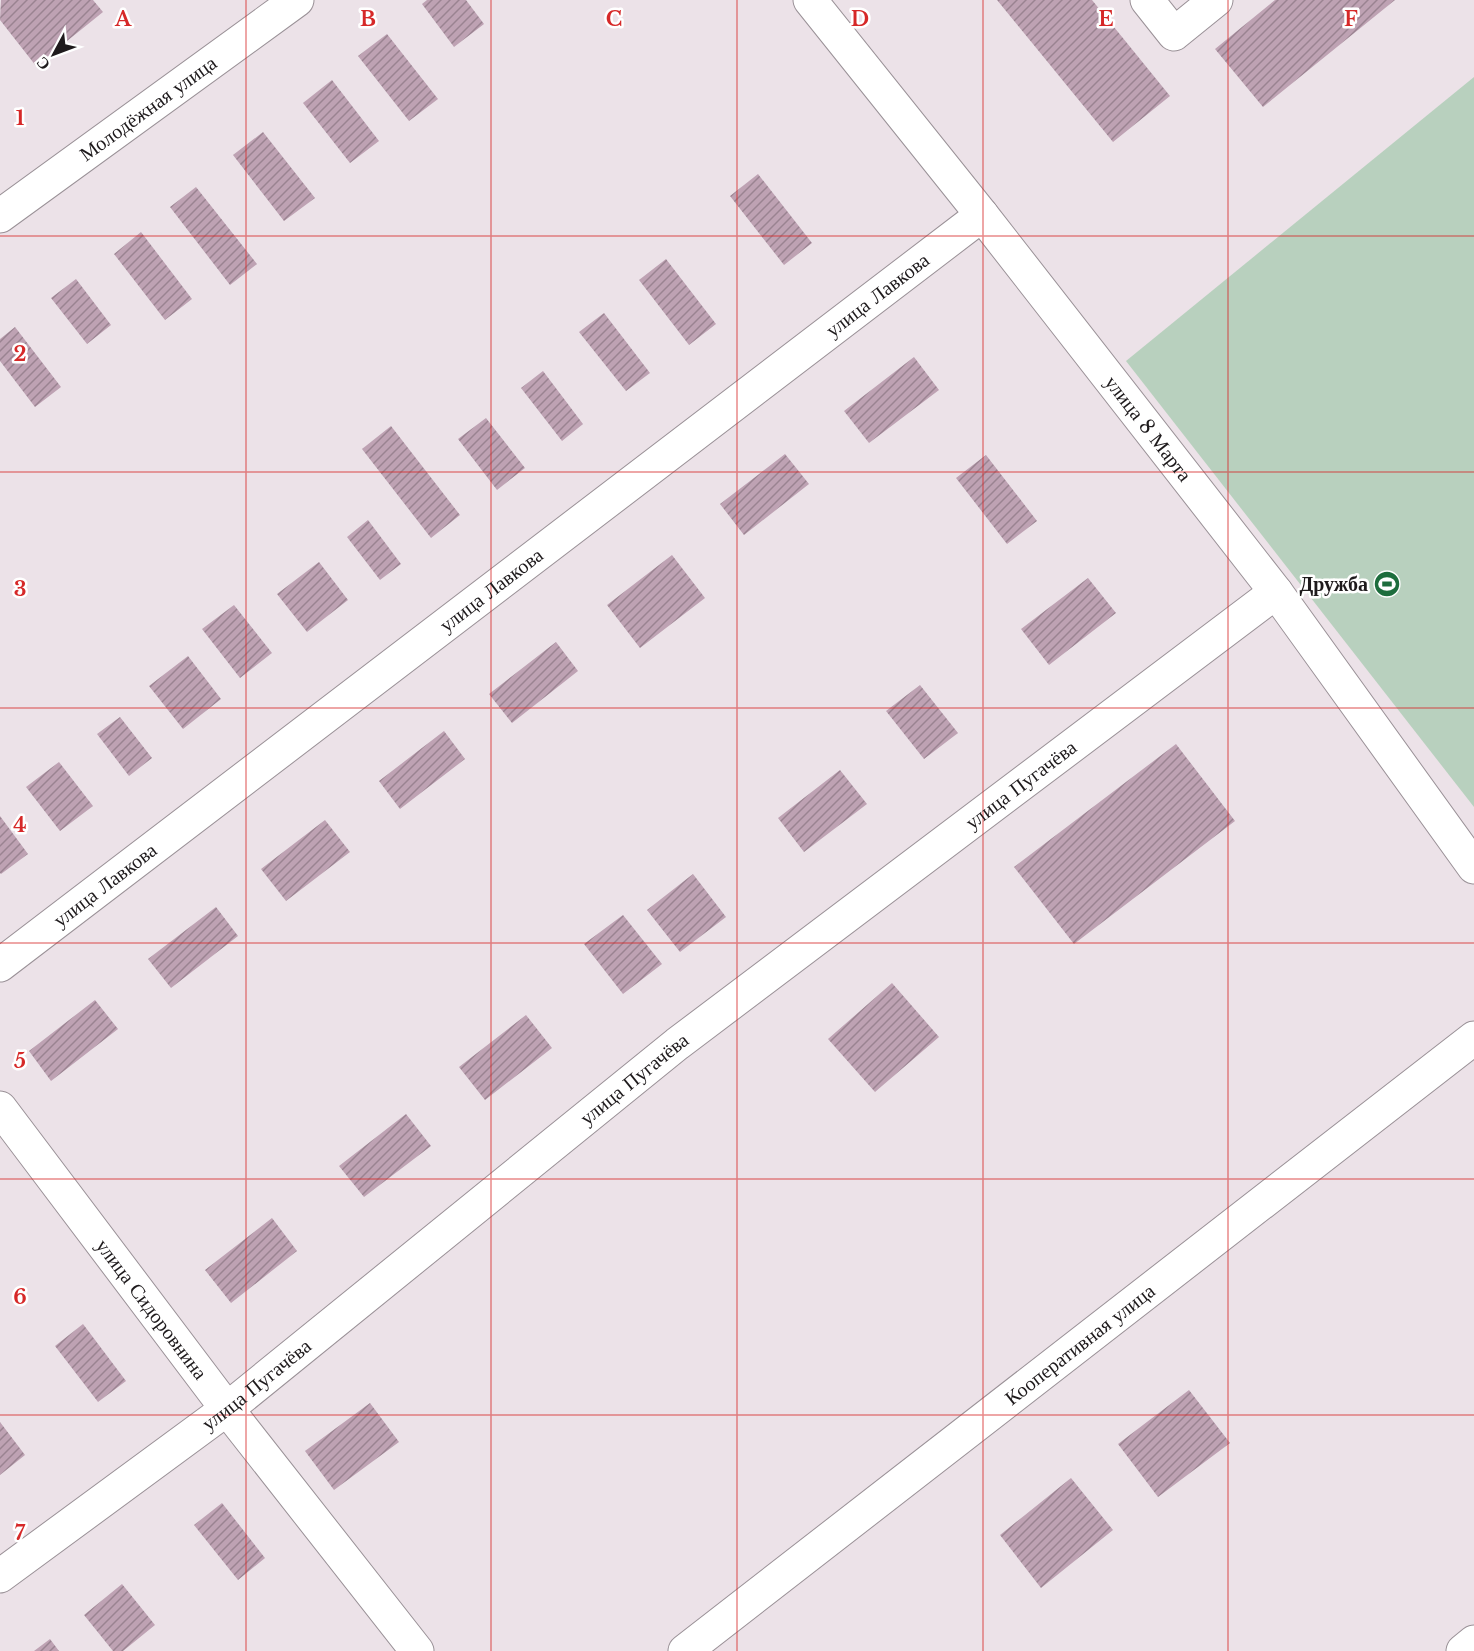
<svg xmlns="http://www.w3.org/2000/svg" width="1474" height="1651" font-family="'Libre Baskerville',serif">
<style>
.grass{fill:#b8d0be}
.building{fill:url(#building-hatch)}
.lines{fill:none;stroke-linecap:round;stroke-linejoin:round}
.minor-casing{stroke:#9a9197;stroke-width:35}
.minor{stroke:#fff;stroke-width:33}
.grid{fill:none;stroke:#d62828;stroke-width:1.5;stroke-opacity:0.55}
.labels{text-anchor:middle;stroke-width:5;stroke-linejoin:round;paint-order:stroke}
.street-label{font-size:20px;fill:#1e1a1c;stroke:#fff}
.poi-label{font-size:20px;font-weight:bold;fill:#1e1a1c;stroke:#fff;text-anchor:end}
.grid-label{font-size:20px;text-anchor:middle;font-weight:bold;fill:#d62828;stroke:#fff;stroke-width:5;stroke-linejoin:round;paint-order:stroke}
</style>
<defs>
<pattern id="building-hatch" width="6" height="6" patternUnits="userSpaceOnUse" patternTransform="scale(1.5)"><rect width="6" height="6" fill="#bea2b3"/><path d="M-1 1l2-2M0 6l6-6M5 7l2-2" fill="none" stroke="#9a8391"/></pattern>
</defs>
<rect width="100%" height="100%" fill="#ece2e8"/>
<!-- grass -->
<path class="grass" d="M 1474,77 L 1474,807 L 1126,361 Z"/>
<!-- building -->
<path class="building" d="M 1,0 L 93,0 L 103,12 L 36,66 L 0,20 Z
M 427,0 L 466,0 L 484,24 L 454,47 L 422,4 Z
M 997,0 L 1092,0 L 1170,96 L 1113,142 Z
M 1275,0 L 1395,0 L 1263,107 L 1215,49 Z
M 387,34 L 438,99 L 409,121 L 358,56 Z
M 332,80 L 379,141 L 350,163 L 303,103 Z
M 263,132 L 315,198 L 284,221 L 233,155 Z
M 758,174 L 812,243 L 784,265 L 730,196 Z
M 196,187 L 257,264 L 230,285 L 170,207 Z
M 141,232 L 192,299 L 165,320 L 114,254 Z
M 666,259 L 716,324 L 689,345 L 639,280 Z
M 76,279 L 111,325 L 87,344 L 51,298 Z
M 604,313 L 650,373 L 626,391 L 579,332 Z
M 15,327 L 61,387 L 35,407 L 0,361 L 0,339 Z
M 914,357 L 939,390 L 869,443 L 844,411 Z
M 543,371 L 583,424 L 562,441 L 521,388 Z
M 486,418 L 525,468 L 497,490 L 458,439 Z
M 391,426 L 460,515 L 431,538 L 362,449 Z
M 785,454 L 809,484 L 744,535 L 720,504 Z
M 986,455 L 1037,521 L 1007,544 L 956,478 Z
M 368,520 L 401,564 L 380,580 L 347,537 Z
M 672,555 L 705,598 L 640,648 L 607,605 Z
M 319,562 L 348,600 L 307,632 L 277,594 Z
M 1088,578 L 1116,613 L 1049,665 L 1021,629 Z
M 234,605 L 272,653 L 240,678 L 202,629 Z
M 556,642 L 578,671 L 512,723 L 489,694 Z
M 188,656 L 221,699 L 183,729 L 149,686 Z
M 920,685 L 958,733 L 924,759 L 886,711 Z
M 120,717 L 152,758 L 129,776 L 97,734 Z
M 444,731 L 465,759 L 400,809 L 379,781 Z
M 1176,744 L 1235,821 L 1074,944 L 1014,867 Z
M 59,762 L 93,806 L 60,831 L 26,787 Z
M 840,770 L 867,804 L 804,852 L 778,818 Z
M 0,816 L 28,854 L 1,874 L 0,873 Z
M 325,820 L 350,852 L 286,901 L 261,869 Z
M 693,874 L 726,917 L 680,952 L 647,910 Z
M 216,907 L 238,936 L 171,988 L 148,959 Z
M 623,915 L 662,964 L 623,994 L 584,944 Z
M 892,983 L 939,1037 L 875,1092 L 828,1039 Z
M 95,1000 L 118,1029 L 51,1081 L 29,1051 Z
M 526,1015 L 552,1048 L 485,1100 L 459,1067 Z
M 406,1114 L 431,1146 L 364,1197 L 339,1166 Z
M 272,1218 L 297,1251 L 231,1303 L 205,1270 Z
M 83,1324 L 126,1381 L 98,1402 L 55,1346 Z
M 1189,1390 L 1230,1443 L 1158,1497 L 1118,1444 Z
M 370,1403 L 399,1442 L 334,1490 L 305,1451 Z
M 0,1422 L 25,1455 L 0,1475 Z
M 1071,1478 L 1113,1530 L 1041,1588 L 1000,1535 Z
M 222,1503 L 265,1558 L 238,1580 L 194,1525 Z
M 122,1584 L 155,1625 L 123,1651 L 113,1651 L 84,1615 Z
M 50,1639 L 59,1651 L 34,1651 Z"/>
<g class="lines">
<defs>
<g id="minor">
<path id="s1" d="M 810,0 L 982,215 L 1276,592 L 1474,867"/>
<path d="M 1147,0 L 1174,34 L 1216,0"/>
<path id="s2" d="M 0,216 L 297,0"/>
<path id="s3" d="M 0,965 L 982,215"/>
<path id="s4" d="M 0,1108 L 227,1409 L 417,1651"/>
<path id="s5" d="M 0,1576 L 227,1409 L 677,1044 L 1276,592"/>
<path id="s6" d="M 685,1651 L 1474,1038"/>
<path d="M 1463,1651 L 1474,1642"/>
</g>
</defs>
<!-- minor casing -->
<use href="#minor" class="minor-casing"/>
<!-- minor -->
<use href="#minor" class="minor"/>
</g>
<!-- grid -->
<path class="grid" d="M 246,0 L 246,1651M 491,0 L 491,1651M 737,0 L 737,1651M 983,0 L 983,1651M 1228,0 L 1228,1651M 0,236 L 1474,236M 0,472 L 1474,472M 0,708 L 1474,708M 0,943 L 1474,943M 0,1179 L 1474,1179M 0,1415 L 1474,1415"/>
<!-- icons -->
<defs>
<symbol id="stadium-disc" viewBox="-11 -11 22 22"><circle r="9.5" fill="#1d6d3d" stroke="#fff"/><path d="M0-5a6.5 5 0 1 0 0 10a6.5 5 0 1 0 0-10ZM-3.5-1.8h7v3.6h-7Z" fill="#fff"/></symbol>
</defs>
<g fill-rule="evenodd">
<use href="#stadium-disc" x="1372" y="569" width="30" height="30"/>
</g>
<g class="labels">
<!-- street labels -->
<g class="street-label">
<text dy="7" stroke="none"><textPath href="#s2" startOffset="183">Молодёжная улица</textPath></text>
<text dy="7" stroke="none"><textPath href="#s3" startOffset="1104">улица Лавкова</textPath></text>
<text dy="7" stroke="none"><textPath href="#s1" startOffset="546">улица 8 Марта</textPath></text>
<text dy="7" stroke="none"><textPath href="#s3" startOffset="618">улица Лавкова</textPath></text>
<text dy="7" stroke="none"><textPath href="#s5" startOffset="1292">улица Пугачёва</textPath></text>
<text dy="7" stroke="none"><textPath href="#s3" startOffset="132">улица Лавкова</textPath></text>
<text dy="7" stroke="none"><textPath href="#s5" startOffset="806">улица Пугачёва</textPath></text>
<text dy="7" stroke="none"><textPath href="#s4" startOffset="252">улица Сидоровнина</textPath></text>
<text dy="7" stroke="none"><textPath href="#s6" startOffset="500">Кооперативная улица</textPath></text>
<text dy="7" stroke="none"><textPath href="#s5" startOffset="320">улица Пугачёва</textPath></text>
</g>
<!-- poi labels -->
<g class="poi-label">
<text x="1368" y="591">Дружба</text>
</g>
</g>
<g class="grid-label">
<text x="123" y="26">A</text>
<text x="368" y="26">B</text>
<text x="614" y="26">C</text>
<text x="860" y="26">D</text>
<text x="1106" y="26">E</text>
<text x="1351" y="26">F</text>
<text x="20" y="125">1</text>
<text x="20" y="361">2</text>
<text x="20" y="596">3</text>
<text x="20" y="832">4</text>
<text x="20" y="1068">5</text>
<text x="20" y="1304">6</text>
<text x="20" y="1540">7</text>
</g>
<!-- north arrow -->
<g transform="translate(54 54) rotate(229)" stroke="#ffffff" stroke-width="4.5" paint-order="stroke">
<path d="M0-4.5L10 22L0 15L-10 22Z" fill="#1e1a1c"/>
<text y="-9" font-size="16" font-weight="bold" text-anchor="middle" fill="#1e1a1c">С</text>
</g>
</svg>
